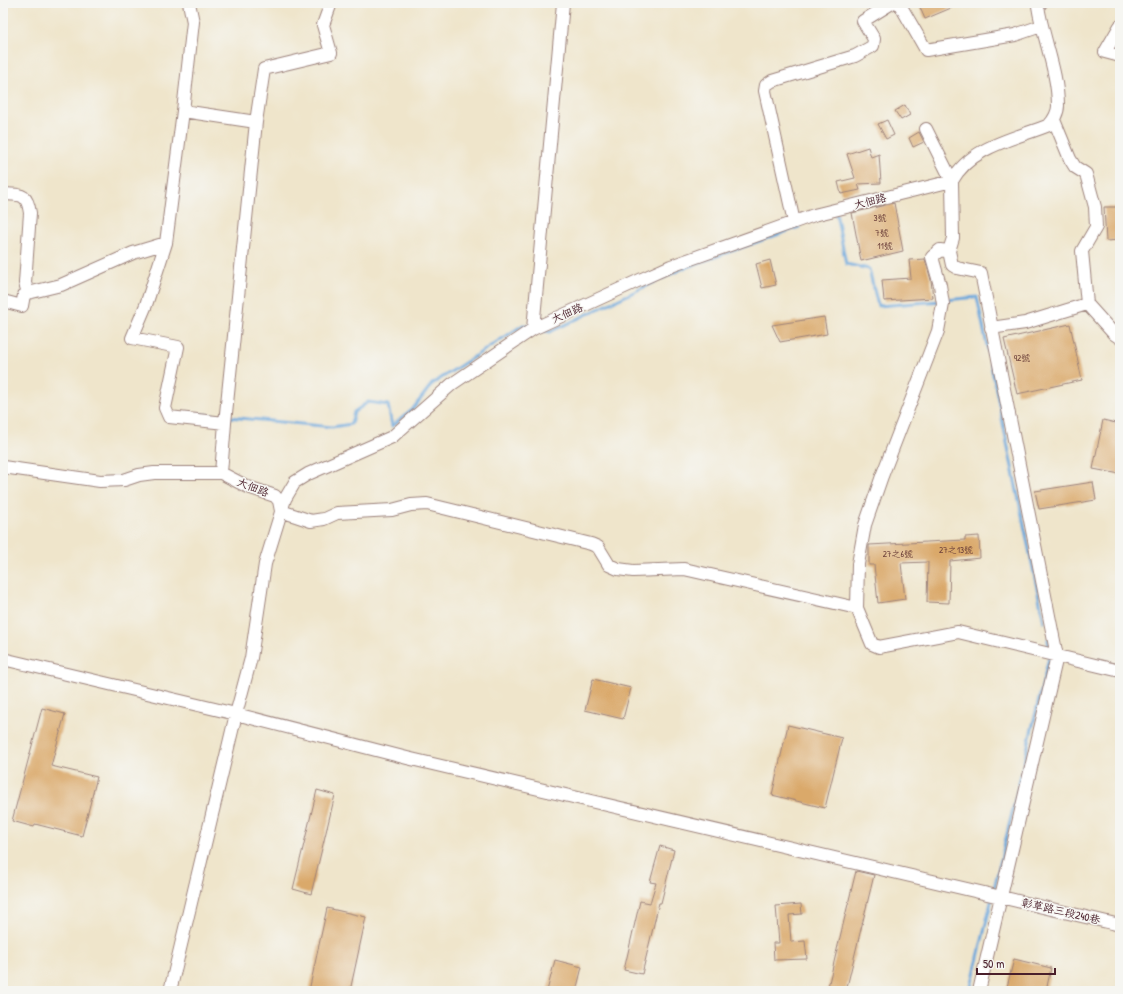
<svg xmlns="http://www.w3.org/2000/svg" width="1123" height="994" font-family="'Patrick Hand','LXGW WenKai TC',sans-serif">
<style>
.lines{fill:none;stroke-linecap:round;stroke-linejoin:round}
.stream{stroke:#6ba7dc;stroke-width:3}
.building{fill:#daa96b}
.minor-casing{stroke:#9c827b;stroke-width:14}
.minor{stroke:#fff;stroke-width:12}
.labels{text-anchor:middle;stroke-width:3;stroke-linejoin:round;paint-order:stroke}
.number-label{font-size:9px;fill:#6e423b}
.street-label{font-size:11px;fill:#4a1f2b;stroke:#f6f6f2}
</style>
<rect width="100%" height="100%" fill="#f6f6f2"/>
<filter id="ink" filterUnits="userSpaceOnUse"><feTurbulence type="fractalNoise" baseFrequency=".025" numOctaves="2"/><feDisplacementMap in="SourceGraphic" scale="8" xChannelSelector="R" yChannelSelector="G"/><feConvolveMatrix kernelMatrix="1 2 1 2 8 2 1 2 1" color-interpolation-filters="sRGB"/></filter>
<filter id="wash" filterUnits="userSpaceOnUse"><feTurbulence type="fractalNoise" baseFrequency=".012" numOctaves="4" result="noise"/><feDisplacementMap in="SourceGraphic" scale="16" xChannelSelector="R" yChannelSelector="G"/><feGaussianBlur stdDeviation="0.9" result="paint"/><feColorMatrix in="noise" values="0 0 0 0 0 0 0 0 0 0 0 0 0 0 0 0 0 1.4 0 .05"/><feComposite in="paint" operator="in"/></filter>
<g filter="url(#wash)">
<rect width="100%" height="100%" fill="#efe5cb"/>
<g class="lines">
<!-- stream -->
<path class="stream" d="M 835,214 L 836,213 L 846,264 L 869,269 L 878,306 L 941,301
M 946,300 L 977,297 L 1044,622
M 542,330 L 550,332 L 684,268 L 799,227
M 197,414 L 223,417
M 229,417 L 332,427 L 351,424 L 354,412 L 368,402 L 388,405 L 392,426 L 412,410 L 432,384 L 523,325 L 529,326
M 1048,639 L 1049,652
M 993,893 L 1049,657
M 970,991 L 992,898"/>
</g>
<g id="blocks">
<!-- building -->
<path class="building" d="M 918,3 L 963,3 L 925,19 Z
M 905,105 L 910,115 L 901,120 L 895,111 Z
M 887,120 L 894,135 L 886,139 L 878,124 Z
M 919,132 L 924,142 L 913,147 L 909,138 Z
M 868,147 L 871,157 L 879,154 L 881,183 L 858,184 L 860,190 L 841,194 L 838,182 L 855,178 L 847,154 Z
M 894,203 L 903,251 L 861,261 L 852,213 Z
M 1104,207 L 1120,207 L 1120,240 L 1106,241 Z
M 925,259 L 931,280 L 933,298 L 884,301 L 882,280 L 911,278 L 909,260 Z
M 770,260 L 776,285 L 762,288 L 756,264 Z
M 824,317 L 827,334 L 780,342 L 772,325 Z
M 1070,324 L 1082,380 L 1017,394 L 1004,339 Z
M 1103,420 L 1120,424 L 1120,474 L 1093,469 Z
M 1093,482 L 1096,500 L 1039,509 L 1035,491 Z
M 979,536 L 980,558 L 950,561 L 949,603 L 927,602 L 928,562 L 901,563 L 905,599 L 878,603 L 874,565 L 869,565 L 869,545 L 965,540 L 965,537 Z
M 593,679 L 631,688 L 623,719 L 585,710 Z
M 42,708 L 65,714 L 51,766 L 97,777 L 82,836 L 35,824 L 34,827 L 12,821 Z
M 788,725 L 842,738 L 825,808 L 772,795 Z
M 317,790 L 335,795 L 311,894 L 293,889 Z
M 660,846 L 674,850 L 661,903 L 659,903 L 642,974 L 624,970 L 640,901 L 650,903 L 656,883 L 650,882 Z
M 856,871 L 874,875 L 846,991 L 827,991 Z
M 801,904 L 802,914 L 789,915 L 791,942 L 805,941 L 807,959 L 774,960 L 773,943 L 779,943 L 776,906 Z
M 327,908 L 366,917 L 350,991 L 309,991 Z
M 1014,959 L 1051,968 L 1046,991 L 1006,991 Z
M 555,960 L 582,967 L 576,991 L 547,991 Z"/>
</g>
</g>
<g filter="url(#ink)">
<use href="#blocks" fill-opacity="0" stroke="#9c827b" stroke-width="1"/>
<g class="lines">
<defs>
<path id="minor" d="M 189,3 L 193,22 L 183,111 L 256,122
M 899,3 L 926,50 L 1015,35 L 1041,26
M 1120,26 L 1105,52 L 1120,56
M 183,111 L 166,243 L 146,305 L 132,338 L 178,347 L 165,408 L 169,417 L 225,423
M 1054,120 L 1070,159 L 1075,167 L 1086,174 L 1095,207 L 1096,227 L 1082,251 L 1087,304 L 1114,334 L 1120,338
M 926,129 L 952,181 L 953,238 L 949,251 L 952,265 L 957,268 L 981,273 L 1057,656 L 979,991
M 3,194 C 22,195 27,193 30,213 L 25,283 L 28,293
M 794,222 L 765,91 L 766,85 L 772,81 L 855,56 L 873,46 L 874,39 L 863,21 L 892,3
M 3,301 L 22,306 L 24,295 L 28,293 L 61,285 L 133,253 L 166,243
M 991,328 L 1025,323 L 1087,304
M 533,329 L 563,3
M 3,467 L 100,481 L 124,480 L 139,475 L 154,473 L 221,473 L 248,487 L 275,496 L 279,501 L 281,511
M 221,473 L 225,423 L 256,122 L 264,69 L 331,53 L 323,25 L 331,3
M 281,511 L 311,521 L 324,519 L 337,513 L 392,510 L 411,505 L 427,504 L 591,544 L 598,547 L 609,565 L 618,569 L 633,571 L 684,569 L 857,608 L 872,644 L 879,647 L 958,632 L 1120,671
M 857,608 L 858,564 L 865,525 L 882,476 L 938,331 L 943,304 L 940,285 L 932,257 L 940,250 L 949,251
M 3,659 L 236,714 L 407,758 L 1120,925
M 170,991 L 236,714 L 251,658 L 265,564 L 285,499 L 295,482 L 308,474 L 392,437 L 452,384 L 533,329 L 642,279 L 671,266 L 814,215 L 952,181 C 971,146 1015,139 1049,125 C 1054,120 1058,112 1058,106 C 1058,72 1043,39 1038,6 L 1041,3"/>
</defs>
<!-- minor casing -->
<use href="#minor" class="minor-casing"/>
<!-- minor -->
<use href="#minor" class="minor"/>
</g>
</g>
<g class="labels">
<!-- number labels -->
<g class="number-label">
<text x="880" y="221">3號</text>
<text x="882" y="236">7號</text>
<text x="885" y="249">11號</text>
<text x="1022" y="361">92號</text>
<text x="956" y="553">27之13號</text>
<text x="898" y="557">27之6號</text>
</g>
<!-- street labels -->
<g class="street-label">
<text transform="translate(870 201) rotate(-14)" y="4">大佃路</text>
<text transform="translate(567 313) rotate(-24)" y="4">大佃路</text>
<text transform="translate(253 487) rotate(21)" y="4">大佃路</text>
<text transform="translate(1061 911) rotate(13)" y="4">彰草路三段240巷</text>
</g>
</g>
<!-- margin -->
<rect width="1123" height="994" fill="none" stroke="#f6f6f2" stroke-width="16"/>
<!-- scale -->
<path d="M977 968v6h78v-6" fill="none" stroke="#4a1f2b" stroke-width="2"/>
<text x="983" y="968" font-size="12" fill="#4a1f2b" stroke="#f6f6f2" stroke-width="3" paint-order="stroke">50 m</text>
</svg>
